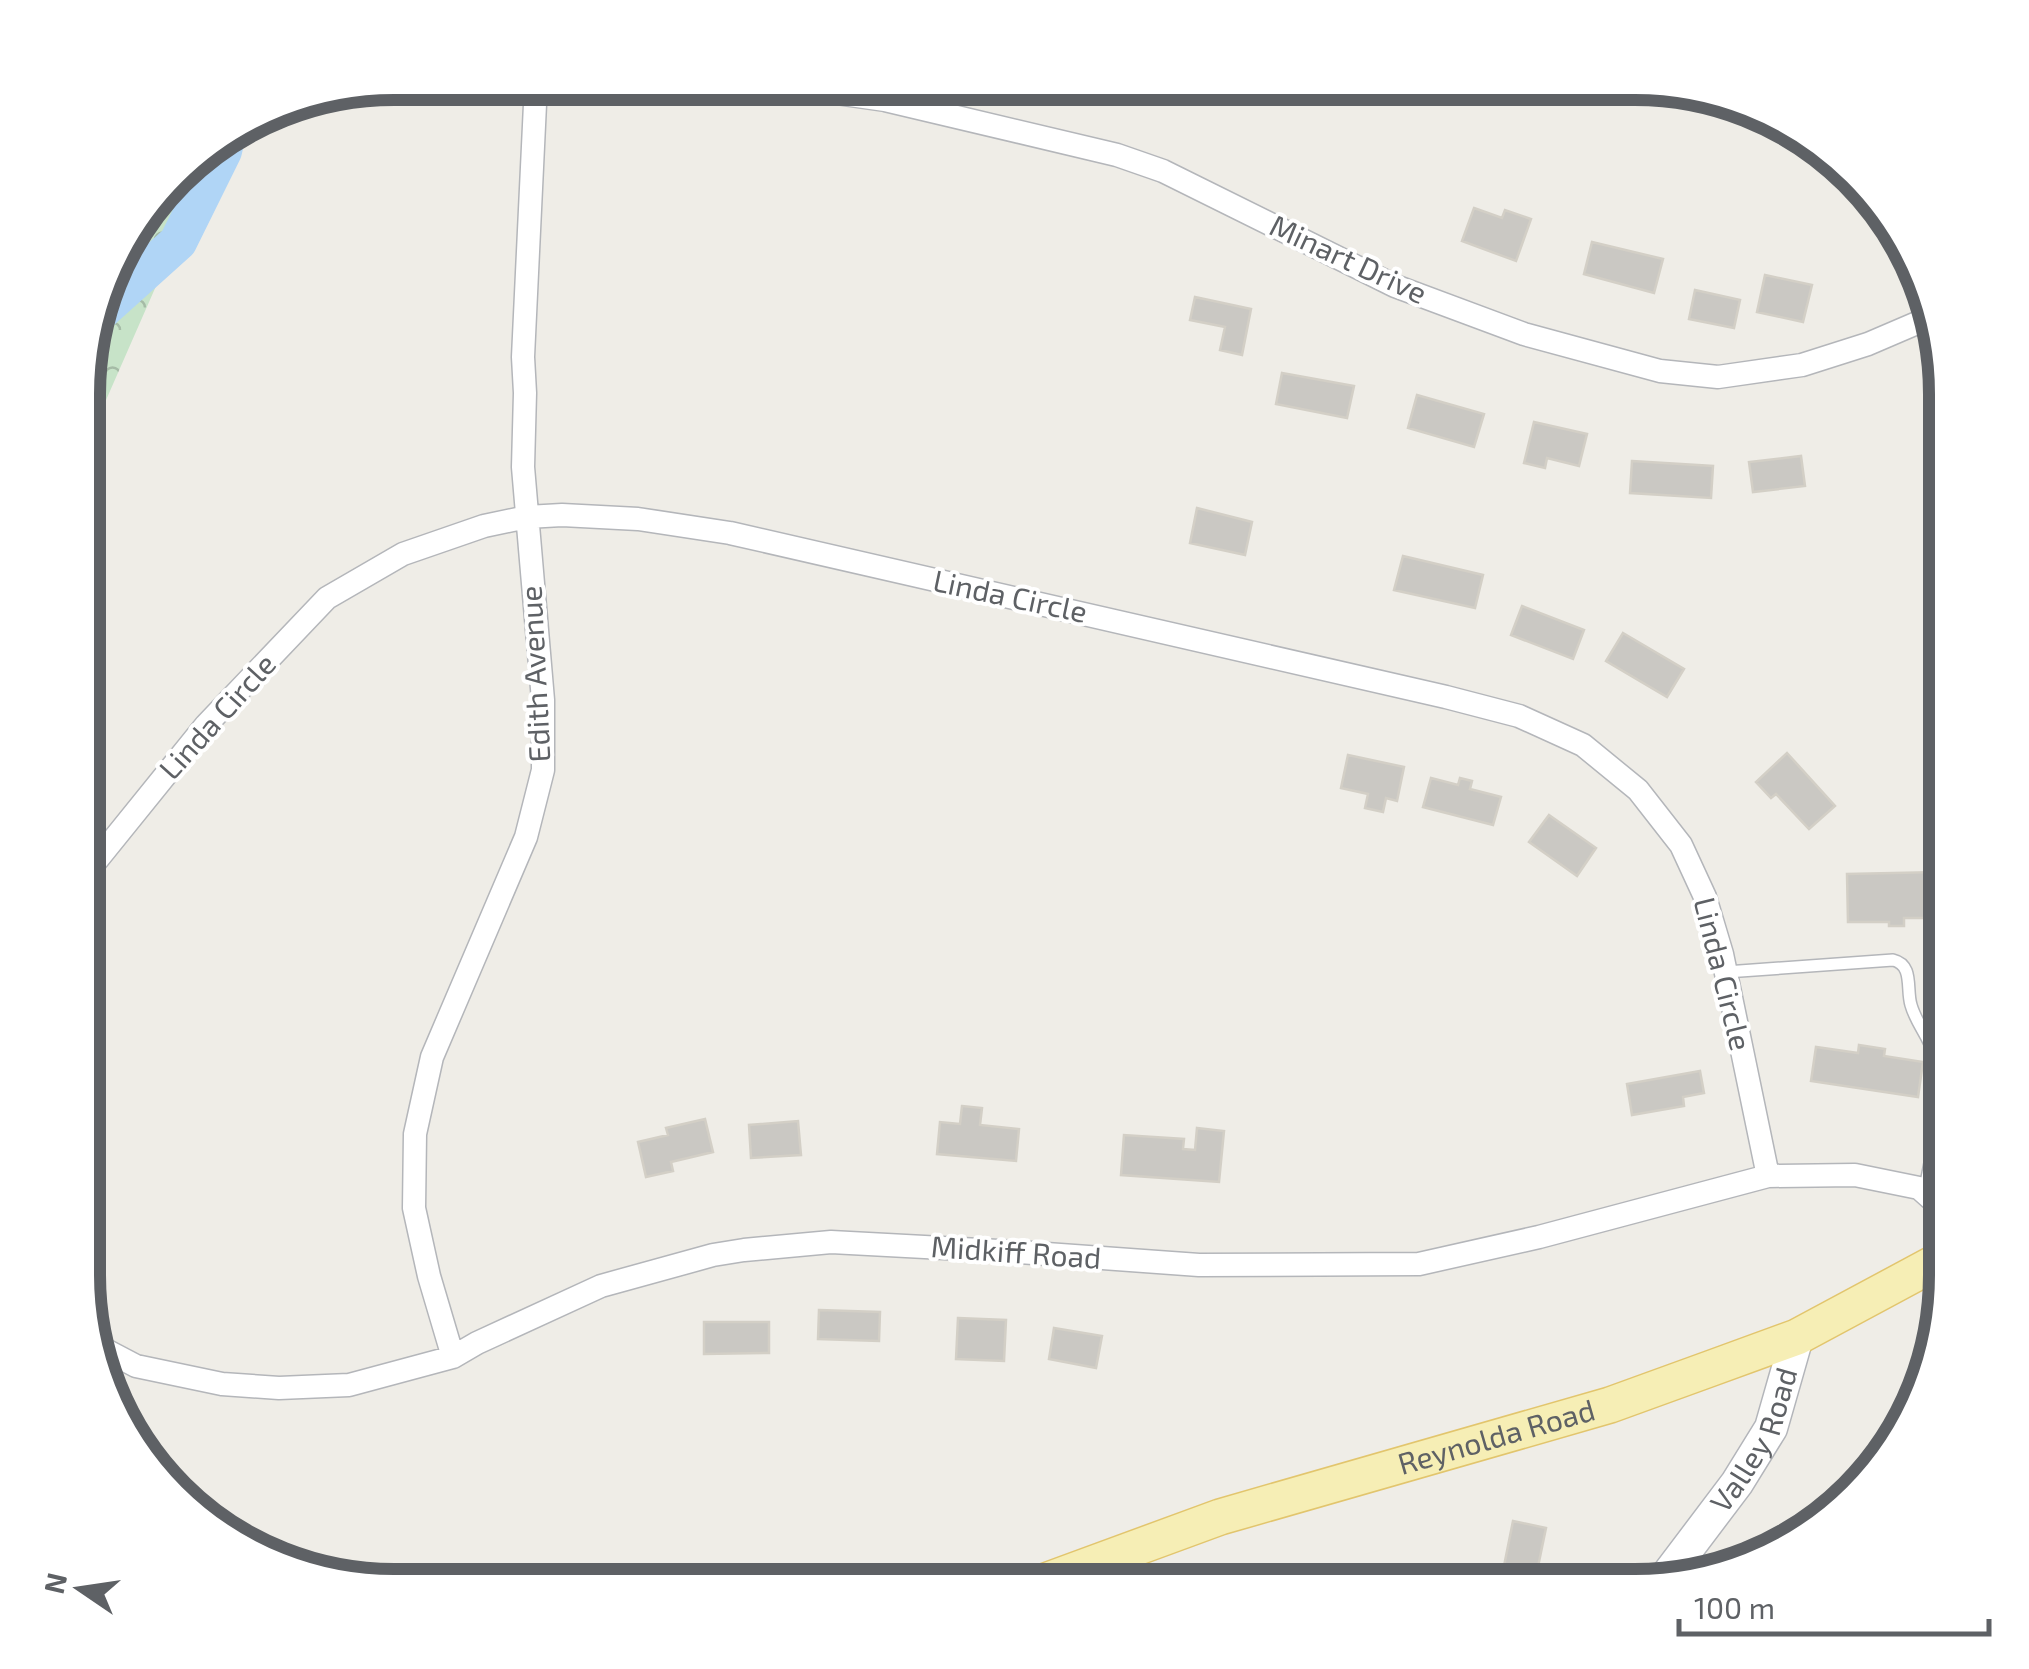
<svg xmlns="http://www.w3.org/2000/svg" width="2029" height="1669" font-family="'Exo 2',sans-serif">
<style>
.forest{fill:url(#forest-crowns)}
.lines{fill:none;stroke-linecap:round;stroke-linejoin:round}
.river{stroke:#b0d5f6;stroke-width:38}
.building{fill:#cac8c3;stroke:#d3cfc6;stroke-width:2.5}
.lane-casing{stroke:#b4b6ba;stroke-width:14}
.street-casing{stroke:#b4b6ba;stroke-width:25}
.secondary-casing{stroke:#b3b5ba;stroke-width:35}
.primary-casing{stroke:#e2c56d;stroke-width:38}
.lane{stroke:#fff;stroke-width:11}
.street{stroke:#fff;stroke-width:22}
.secondary{stroke:#fff;stroke-width:32}
.primary{stroke:#f6eeb5;stroke-width:35}
.labels{text-anchor:middle;stroke-width:8;stroke-linejoin:round;paint-order:stroke}
.street-label{font-size:30px;fill:#5e6165;stroke:#fff}
.rim{fill:none;stroke:#5e6165;stroke-width:12}
</style>
<defs>
<pattern id="forest-crowns" width="20" height="18" patternUnits="userSpaceOnUse" patternTransform="scale(2.5)"><rect width="20" height="18" fill="#c7e3c8"/><path d="M2 6a3 3 0 1 1 6 0M12 15a3 3 0 1 1 6 0" fill="none" stroke="#a5bba6"/></pattern>
</defs>
<rect width="100%" height="100%" fill="#efede7"/>
<!-- forest -->
<path class="forest" d="M 263,116 L 160,277 L 85,448 L 85,353 L 124,239 L 189,159 Z"/>
<g class="lines">
<!-- river -->
<path class="river" d="M 98,314 L 178,242 L 223,151 L 226,138"/>
</g>
<!-- building -->
<path class="building" d="M 1474,208 L 1502,218 L 1505,210 L 1531,219 L 1516,261 L 1462,241 Z
M 1592,242 L 1663,259 L 1654,293 L 1584,274 Z
M 1765,275 L 1812,285 L 1803,322 L 1757,312 Z
M 1695,290 L 1740,300 L 1734,328 L 1689,319 Z
M 1195,297 L 1251,309 L 1242,355 L 1220,350 L 1225,327 L 1190,320 Z
M 1282,373 L 1354,386 L 1347,418 L 1276,404 Z
M 1417,395 L 1484,414 L 1474,447 L 1408,428 Z
M 1534,422 L 1587,434 L 1579,466 L 1547,458 L 1545,468 L 1524,463 Z
M 1801,456 L 1805,486 L 1753,492 L 1749,462 Z
M 1632,461 L 1713,466 L 1711,498 L 1630,493 Z
M 1197,508 L 1252,522 L 1245,555 L 1190,543 Z
M 1403,556 L 1483,575 L 1475,608 L 1394,590 Z
M 1522,606 L 1584,630 L 1573,659 L 1511,635 Z
M 1623,633 L 1684,669 L 1667,697 L 1606,661 Z
M 1787,753 L 1835,806 L 1809,829 L 1776,794 L 1771,798 L 1756,782 Z
M 1348,755 L 1404,767 L 1397,801 L 1386,798 L 1383,812 L 1365,808 L 1368,794 L 1341,788 Z
M 1431,778 L 1458,785 L 1460,778 L 1472,781 L 1470,789 L 1501,797 L 1493,825 L 1423,807 Z
M 1549,815 L 1596,848 L 1577,876 L 1529,842 Z
M 1940,872 L 1941,918 L 1904,918 L 1904,926 L 1889,926 L 1889,922 L 1848,922 L 1847,874 Z
M 1859,1045 L 1885,1049 L 1884,1056 L 1923,1062 L 1918,1097 L 1811,1081 L 1816,1047 L 1858,1053 Z
M 1700,1071 L 1704,1093 L 1683,1097 L 1684,1106 L 1632,1115 L 1627,1084 Z
M 962,1106 L 982,1108 L 980,1125 L 1019,1129 L 1016,1161 L 937,1154 L 940,1122 L 960,1124 Z
M 705,1119 L 713,1152 L 671,1162 L 673,1171 L 646,1177 L 638,1142 L 668,1135 L 666,1128 Z
M 798,1121 L 801,1155 L 751,1158 L 749,1125 Z
M 1197,1128 L 1224,1131 L 1219,1182 L 1121,1175 L 1124,1135 L 1184,1139 L 1183,1149 L 1195,1150 Z
M 819,1310 L 880,1312 L 879,1341 L 818,1339 Z
M 958,1318 L 1006,1320 L 1004,1361 L 956,1359 Z
M 704,1322 L 769,1322 L 769,1353 L 704,1354 Z
M 1054,1328 L 1102,1336 L 1096,1368 L 1049,1359 Z
M 1881,1451 L 1883,1453 L 1855,1496 L 1848,1490 Z
M 1513,1521 L 1546,1528 L 1534,1586 L 1500,1586 Z"/>
<g class="lines">
<defs>
<path id="lane" d="M 1726,972 L 1893,960 C 1914,965 1906,989 1911,1005 C 1916,1023 1929,1037 1934,1054 C 1947,1096 1932,1151 1924,1193
M 1138,1551 L 1139,1586"/>
<path id="street" d="M 766,83 L 885,100 L 1117,155 L 1163,171 L 1395,286 L 1524,334 L 1660,371 L 1718,377 L 1802,365 L 1868,344 L 1931,317
M 84,876 L 206,725 L 327,598 L 403,554 L 484,526 L 527,517 L 562,515 L 638,519 L 730,533 L 1446,697 L 1519,716 L 1583,745 L 1638,790 L 1681,845 L 1705,897 L 1722,954 L 1768,1176
M 96,1345 L 136,1366 L 222,1384 L 279,1388 L 349,1385 L 453,1357 L 477,1343 L 601,1286 L 713,1255 L 744,1250 L 831,1242 L 1019,1252 L 1199,1265 L 1419,1264 L 1539,1237 L 1768,1176 L 1855,1175 L 1919,1188 L 1946,1212
M 453,1357 L 429,1276 L 414,1208 L 415,1134 L 432,1057 L 526,837 L 543,770 L 543,700 L 523,467 L 525,393 L 523,357 L 536,83"/>
<g id="secondary">
<path id="s1" d="M 1663,1581 L 1737,1483 L 1771,1428 L 1797,1337"/>
</g>
<g id="primary">
<path id="s2" d="M 1032,1586 L 1220,1517 L 1610,1405 L 1712,1368 L 1797,1337 L 1946,1257"/>
</g>
</defs>
<!-- lane casing -->
<use href="#lane" class="lane-casing"/>
<!-- street casing -->
<use href="#street" class="street-casing"/>
<!-- secondary casing -->
<use href="#secondary" class="secondary-casing"/>
<!-- primary casing -->
<use href="#primary" class="primary-casing"/>
<!-- lane -->
<use href="#lane" class="lane"/>
<!-- street -->
<use href="#street" class="street"/>
<!-- secondary -->
<use href="#secondary" class="secondary"/>
<!-- primary -->
<use href="#primary" class="primary"/>
</g>
<g class="labels">
<!-- street labels -->
<g class="street-label">
<text transform="translate(1348 260) rotate(25)" y="10">Minart Drive</text>
<text transform="translate(1010 597) rotate(12)" y="10">Linda Circle</text>
<text transform="translate(536 674) rotate(-93)" y="10">Edith Avenue</text>
<text transform="translate(218 717) rotate(-48)" y="10">Linda Circle</text>
<text transform="translate(1722 974) rotate(76)" y="10">Linda Circle</text>
<text transform="translate(1016 1253) rotate(4)" y="10">Midkiff Road</text>
<text dy="10" stroke="none"><textPath href="#s1" startOffset="170">Valley Road</textPath></text>
<text dy="10" stroke="none"><textPath href="#s2" startOffset="488">Reynolda Road</textPath></text>
</g>
</g>
<!-- crop -->
<path d="M0 0H2029V1669H0ZM394 100H1635A294 294 0 0 1 1929 394V1275A294 294 0 0 1 1635 1569H394A294 294 0 0 1 100 1275V394A294 294 0 0 1 394 100Z" fill="#fff" fill-rule="evenodd"/>
<path class="rim" d="M394 100H1635A294 294 0 0 1 1929 394V1275A294 294 0 0 1 1635 1569H394A294 294 0 0 1 100 1275V394A294 294 0 0 1 394 100Z"/>
<!-- north arrow -->
<g transform="translate(80 1589) rotate(283)" stroke="#ffffff" stroke-width="8" paint-order="stroke">
<path d="M0-8L18 38L0 25L-18 38Z" fill="#5e6165"/>
<text y="-15" font-size="28" font-weight="bold" text-anchor="middle" fill="#5e6165">N</text>
</g>
<!-- scale -->
<path d="M1679 1619v15h310v-15" fill="none" stroke="#5e6165" stroke-width="5"/>
<text x="1694" y="1619" font-size="30" fill="#5e6165" stroke="#ffffff" stroke-width="8" paint-order="stroke">100 m</text>
</svg>
